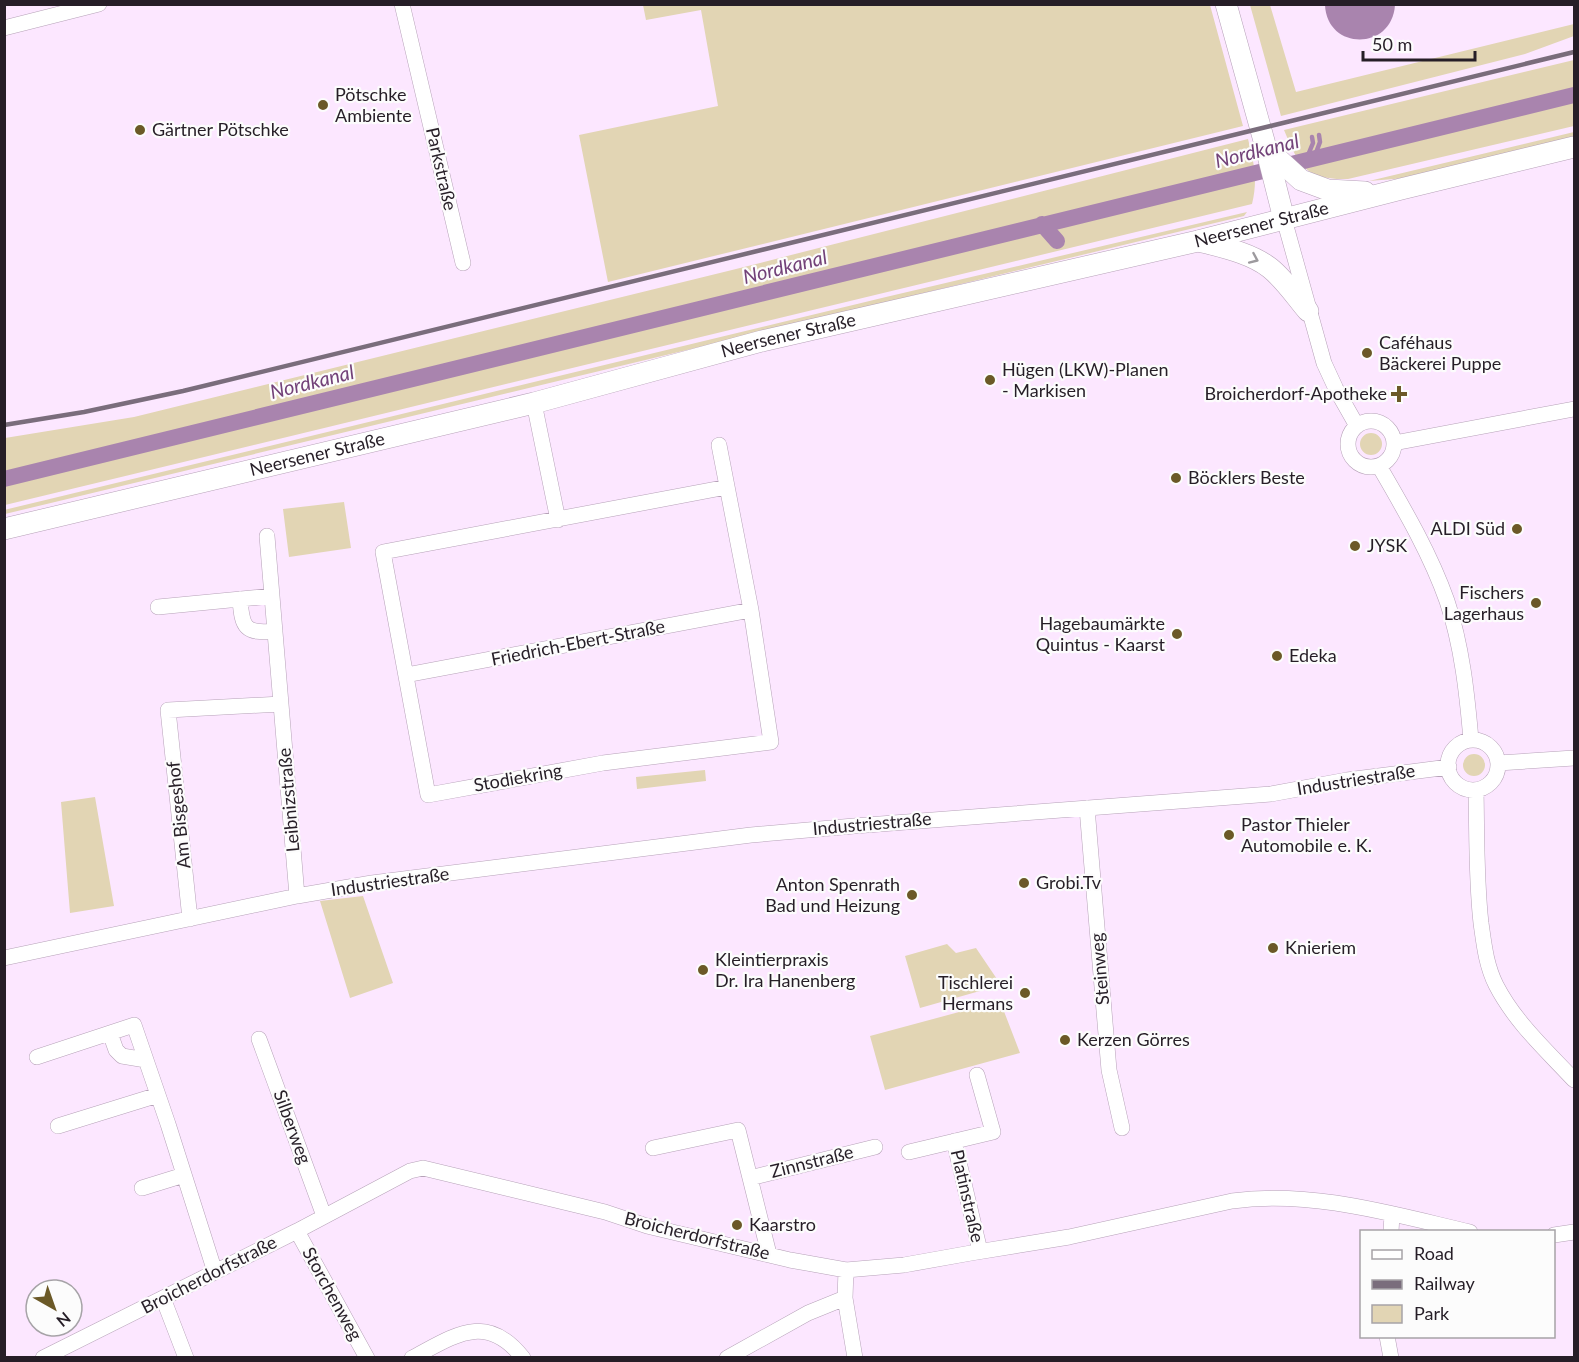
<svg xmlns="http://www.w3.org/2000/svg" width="1579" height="1362" font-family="Lato,sans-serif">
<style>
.green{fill:#e2d5b4}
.water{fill:#a984ae}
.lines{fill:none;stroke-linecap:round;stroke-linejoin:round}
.stream{stroke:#a984ae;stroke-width:4.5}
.canal{stroke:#a984ae;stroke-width:16}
.street-casing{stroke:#b6a2b8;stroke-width:16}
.secondary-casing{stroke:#b6a2b8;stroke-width:22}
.street{stroke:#fff;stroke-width:15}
.secondary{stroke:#fff;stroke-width:21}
.rail{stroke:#7a6d7c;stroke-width:4.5}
.oneway{stroke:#9d9a9e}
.poi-dot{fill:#6b5927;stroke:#fcfcfc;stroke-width:2}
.labels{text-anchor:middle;stroke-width:4.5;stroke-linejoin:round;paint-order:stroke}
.poi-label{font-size:18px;fill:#261e27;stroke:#fcfcfc;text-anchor:start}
.street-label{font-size:18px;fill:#261e27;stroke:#fcfcfc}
.water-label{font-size:20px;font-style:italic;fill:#724178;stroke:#fcfcfc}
</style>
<rect width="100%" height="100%" fill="#fce7ff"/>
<!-- green -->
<path class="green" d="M 643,5 L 1210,5 L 1243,126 L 608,282 L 579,135 L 718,106 L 701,10 L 646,20 Z
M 1250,5 L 1270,5 L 1296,92 L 1574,24 L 1574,36 L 1525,54 L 1281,116 Z
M 1574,60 L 1574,126 L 1348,179 C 1305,180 1299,166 1284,130 Z
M 1574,132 L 1574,138 L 1406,178 L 1369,181 Z
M 1248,139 C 1254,163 1258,179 1252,204 L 5,505 L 5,438 L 134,417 L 732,270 Z
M 1247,212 L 1244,216 L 5,514 L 4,510 L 886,297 Z
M1360 444a11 11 0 1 1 22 0a11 11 0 1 1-22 0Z
M 344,502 L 351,548 L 289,557 L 283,509 Z
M1463 765a11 11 0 1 1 22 0a11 11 0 1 1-22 0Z
M 705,770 L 706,781 L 637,789 L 636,777 Z
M 95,797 L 114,906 L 70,913 L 61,802 Z
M 363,896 L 393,983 L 350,998 L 320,901 Z
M 947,944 L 956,953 L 976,948 L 1001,985 L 920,1008 L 905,956 Z
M 1000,1001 L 1020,1053 L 885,1090 L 870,1036 Z"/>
<!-- water -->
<path class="water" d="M 1325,5 L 1325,4 L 1395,5 C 1392,51 1327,51 1325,5 Z"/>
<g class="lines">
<!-- stream -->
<path class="stream" d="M 1314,158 L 1320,142 L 1319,135
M 1306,160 L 1313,143 L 1312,137"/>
<!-- canal -->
<path class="canal" d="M 1042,224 L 1057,241
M 4,479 L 1574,95"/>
<defs>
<path id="street" d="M 402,4 L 463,263
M 4,28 L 99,4
M 1284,219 L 1324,363 L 1336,389 L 1357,426
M 534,403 L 558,520
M1348 444a23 23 0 1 1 46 0a23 23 0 1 1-46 0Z
M 1394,443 L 1574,409
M 719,445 L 751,610 L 771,742 L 603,763 L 428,795 L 383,552 L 727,487
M 1379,466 C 1404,509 1430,553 1447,601 C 1462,646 1467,693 1471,740
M 267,536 L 297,896
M 240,599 C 242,628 245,634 275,631
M 158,607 L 272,596
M 406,675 L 751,610
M1448 765a25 25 0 1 1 50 0a25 25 0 1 1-50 0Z
M 1498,763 L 1574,758
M 1476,790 C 1477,834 1476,879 1481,923 C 1484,944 1486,965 1496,985 C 1515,1022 1546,1050 1574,1080
M 1087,808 L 1109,1070 L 1122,1128
M 190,919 L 168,710 L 281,704
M 4,958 L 297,896 L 372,883 L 751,835 L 854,826 L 1271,794 L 1347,780 L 1449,767
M 110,1033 L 116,1050 L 122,1056 L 146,1060
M 259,1039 L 324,1216
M 37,1057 L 134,1025 L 168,1124 L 215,1272
M 58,1126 L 158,1095
M 954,1141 L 980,1251
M 653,1148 L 738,1130 L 769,1254
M 909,1152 L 993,1132 L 977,1075
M 750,1178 L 875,1147
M 142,1188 L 184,1175
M 297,1231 L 367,1358
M 1391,1232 L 1392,1214
M 1554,1235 L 1574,1232
M 846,1270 L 845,1298 L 855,1358
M 163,1298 L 186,1358
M 1387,1336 L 1391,1358
M 43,1358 L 297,1231 L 410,1171 L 423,1168 L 605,1212 L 647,1226 L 790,1260 L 846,1270 L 904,1265 L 971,1253 L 1069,1237 L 1232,1201 C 1312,1190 1392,1214 1470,1232
M 412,1358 C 454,1336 486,1311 523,1358
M 727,1358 L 808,1313 L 845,1298"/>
<g id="secondary">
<path d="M 1226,4 L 1266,148 L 1284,219"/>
<path d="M 1266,148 L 1301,180 L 1328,190 L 1365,192"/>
<path d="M 1199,241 C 1222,247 1251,253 1270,268 C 1285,280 1296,297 1308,311"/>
<path id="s1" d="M 4,529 L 534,403 L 762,341 L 1198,241 L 1401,189 L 1574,147"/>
</g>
</defs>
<!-- street casing -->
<use href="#street" class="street-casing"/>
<!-- secondary casing -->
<use href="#secondary" class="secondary-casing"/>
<!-- street -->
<use href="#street" class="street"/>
<!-- secondary -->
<use href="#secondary" class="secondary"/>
<!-- rail -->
<path class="rail" d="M 4,425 L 84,412 L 183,391 L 1574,52"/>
</g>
<!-- one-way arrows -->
<defs><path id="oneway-chevron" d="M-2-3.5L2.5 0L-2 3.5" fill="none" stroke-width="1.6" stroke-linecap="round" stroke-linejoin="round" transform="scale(1.5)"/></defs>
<use class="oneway" href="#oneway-chevron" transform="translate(1254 259) rotate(24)"/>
<!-- markers -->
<g class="poi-dot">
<circle cx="323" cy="105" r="6"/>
<circle cx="140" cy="130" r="6"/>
<circle cx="1367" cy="353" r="6"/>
<circle cx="990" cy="380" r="6"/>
<path d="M1396 385h6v6h6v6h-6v6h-6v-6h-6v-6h6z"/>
<circle cx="1176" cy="478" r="6"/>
<circle cx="1517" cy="529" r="6"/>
<circle cx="1355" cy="546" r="6"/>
<circle cx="1536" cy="603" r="6"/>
<circle cx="1177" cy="634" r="6"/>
<circle cx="1277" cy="656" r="6"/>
<circle cx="1229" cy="835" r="6"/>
<circle cx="1024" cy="883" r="6"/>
<circle cx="912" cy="895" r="6"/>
<circle cx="1273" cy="948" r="6"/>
<circle cx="703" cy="970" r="6"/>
<circle cx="1025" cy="993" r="6"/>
<circle cx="1065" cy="1040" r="6"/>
<circle cx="737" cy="1225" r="6"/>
</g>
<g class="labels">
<!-- poi labels -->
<g class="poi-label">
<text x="335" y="101">Pötschke<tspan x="335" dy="21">Ambiente</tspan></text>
<text x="152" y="136">Gärtner Pötschke</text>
<text x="1379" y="349">Caféhaus<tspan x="1379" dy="21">Bäckerei Puppe</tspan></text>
<text x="1002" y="376">Hügen (LKW)-Planen<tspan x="1002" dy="21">- Markisen</tspan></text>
<text x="1387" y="400" text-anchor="end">Broicherdorf-Apotheke</text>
<text x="1188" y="484">Böcklers Beste</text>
<text x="1505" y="535" text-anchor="end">ALDI Süd</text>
<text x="1367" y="552">JYSK</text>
<text x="1524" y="599" text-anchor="end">Fischers<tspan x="1524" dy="21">Lagerhaus</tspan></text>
<text x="1165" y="630" text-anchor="end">Hagebaumärkte<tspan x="1165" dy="21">Quintus - Kaarst</tspan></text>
<text x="1289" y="662">Edeka</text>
<text x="1241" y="831">Pastor Thieler<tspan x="1241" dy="21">Automobile e. K.</tspan></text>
<text x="1036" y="889">Grobi.Tv</text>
<text x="900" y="891" text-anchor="end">Anton Spenrath<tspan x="900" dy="21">Bad und Heizung</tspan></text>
<text x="1285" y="954">Knieriem</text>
<text x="715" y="966">Kleintierpraxis<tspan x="715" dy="21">Dr. Ira Hanenberg</tspan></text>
<text x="1013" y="989" text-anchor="end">Tischlerei<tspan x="1013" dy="21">Hermans</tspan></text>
<text x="1077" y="1046">Kerzen Görres</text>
<text x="749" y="1231">Kaarstro</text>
</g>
<!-- street labels -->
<g class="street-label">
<text transform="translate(441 169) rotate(77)" y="6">Parkstraße</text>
<text dy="6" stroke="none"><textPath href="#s1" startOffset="1294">Neersener Straße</textPath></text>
<text dy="6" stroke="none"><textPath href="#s1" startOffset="808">Neersener Straße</textPath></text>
<text dy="6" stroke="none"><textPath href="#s1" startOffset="322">Neersener Straße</textPath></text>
<text transform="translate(578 643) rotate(-11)" y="6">Friedrich-Ebert-Straße</text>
<text transform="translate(518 778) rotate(-10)" y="6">Stodiekring</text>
<text transform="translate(1356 780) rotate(-9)" y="6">Industriestraße</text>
<text transform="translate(289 800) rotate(-95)" y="6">Leibnizstraße</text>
<text transform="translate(179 815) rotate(-96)" y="6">Am Bisgeshof</text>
<text transform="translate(872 824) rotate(-5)" y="6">Industriestraße</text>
<text transform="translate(390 882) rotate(-8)" y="6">Industriestraße</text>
<text transform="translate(1100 969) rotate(-95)" y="6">Steinweg</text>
<text transform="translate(292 1127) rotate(70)" y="6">Silberweg</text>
<text transform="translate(812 1162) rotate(-14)" y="6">Zinnstraße</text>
<text transform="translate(967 1196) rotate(77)" y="6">Platinstraße</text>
<text transform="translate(697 1236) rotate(14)" y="6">Broicherdorfstraße</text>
<text transform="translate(209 1275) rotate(-27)" y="6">Broicherdorfstraße</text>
<text transform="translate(332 1294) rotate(61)" y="6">Storchenweg</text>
</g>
<!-- water labels -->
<g class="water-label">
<text transform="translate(1257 151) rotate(-14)" y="7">Nordkanal</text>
<text transform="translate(785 267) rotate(-14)" y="7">Nordkanal</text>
<text transform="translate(312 382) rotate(-14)" y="7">Nordkanal</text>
</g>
</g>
<!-- border -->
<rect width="1579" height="1362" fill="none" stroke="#261e27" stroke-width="12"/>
<!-- legend -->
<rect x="1360" y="1230" width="195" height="108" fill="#fcfcfc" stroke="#a6a3a7" stroke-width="1.5"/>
<rect x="1372" y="1250" width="30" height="9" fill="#ffffff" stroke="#a6a3a7" stroke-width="1.5"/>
<text x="1414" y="1260" font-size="18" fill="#261e27">Road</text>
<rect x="1372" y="1280" width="30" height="9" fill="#7a6d7c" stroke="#a6a3a7" stroke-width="1.5"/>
<text x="1414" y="1290" font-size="18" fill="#261e27">Railway</text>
<rect x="1372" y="1305" width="30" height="18" fill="#e2d5b4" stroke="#a6a3a7" stroke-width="1.5"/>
<text x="1414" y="1320" font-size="18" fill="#261e27">Park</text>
<!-- north arrow -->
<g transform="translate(54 1308) rotate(140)"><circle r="28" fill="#fcfcfc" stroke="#a6a3a7" stroke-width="1.5"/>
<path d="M0-4.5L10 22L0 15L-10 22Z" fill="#6b5927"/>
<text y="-9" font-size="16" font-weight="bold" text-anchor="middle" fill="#261e27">N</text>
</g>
<!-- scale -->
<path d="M1363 51v9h112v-9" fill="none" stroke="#261e27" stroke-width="3"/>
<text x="1372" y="51" font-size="18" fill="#261e27" stroke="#fcfcfc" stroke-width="4.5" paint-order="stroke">50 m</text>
</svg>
